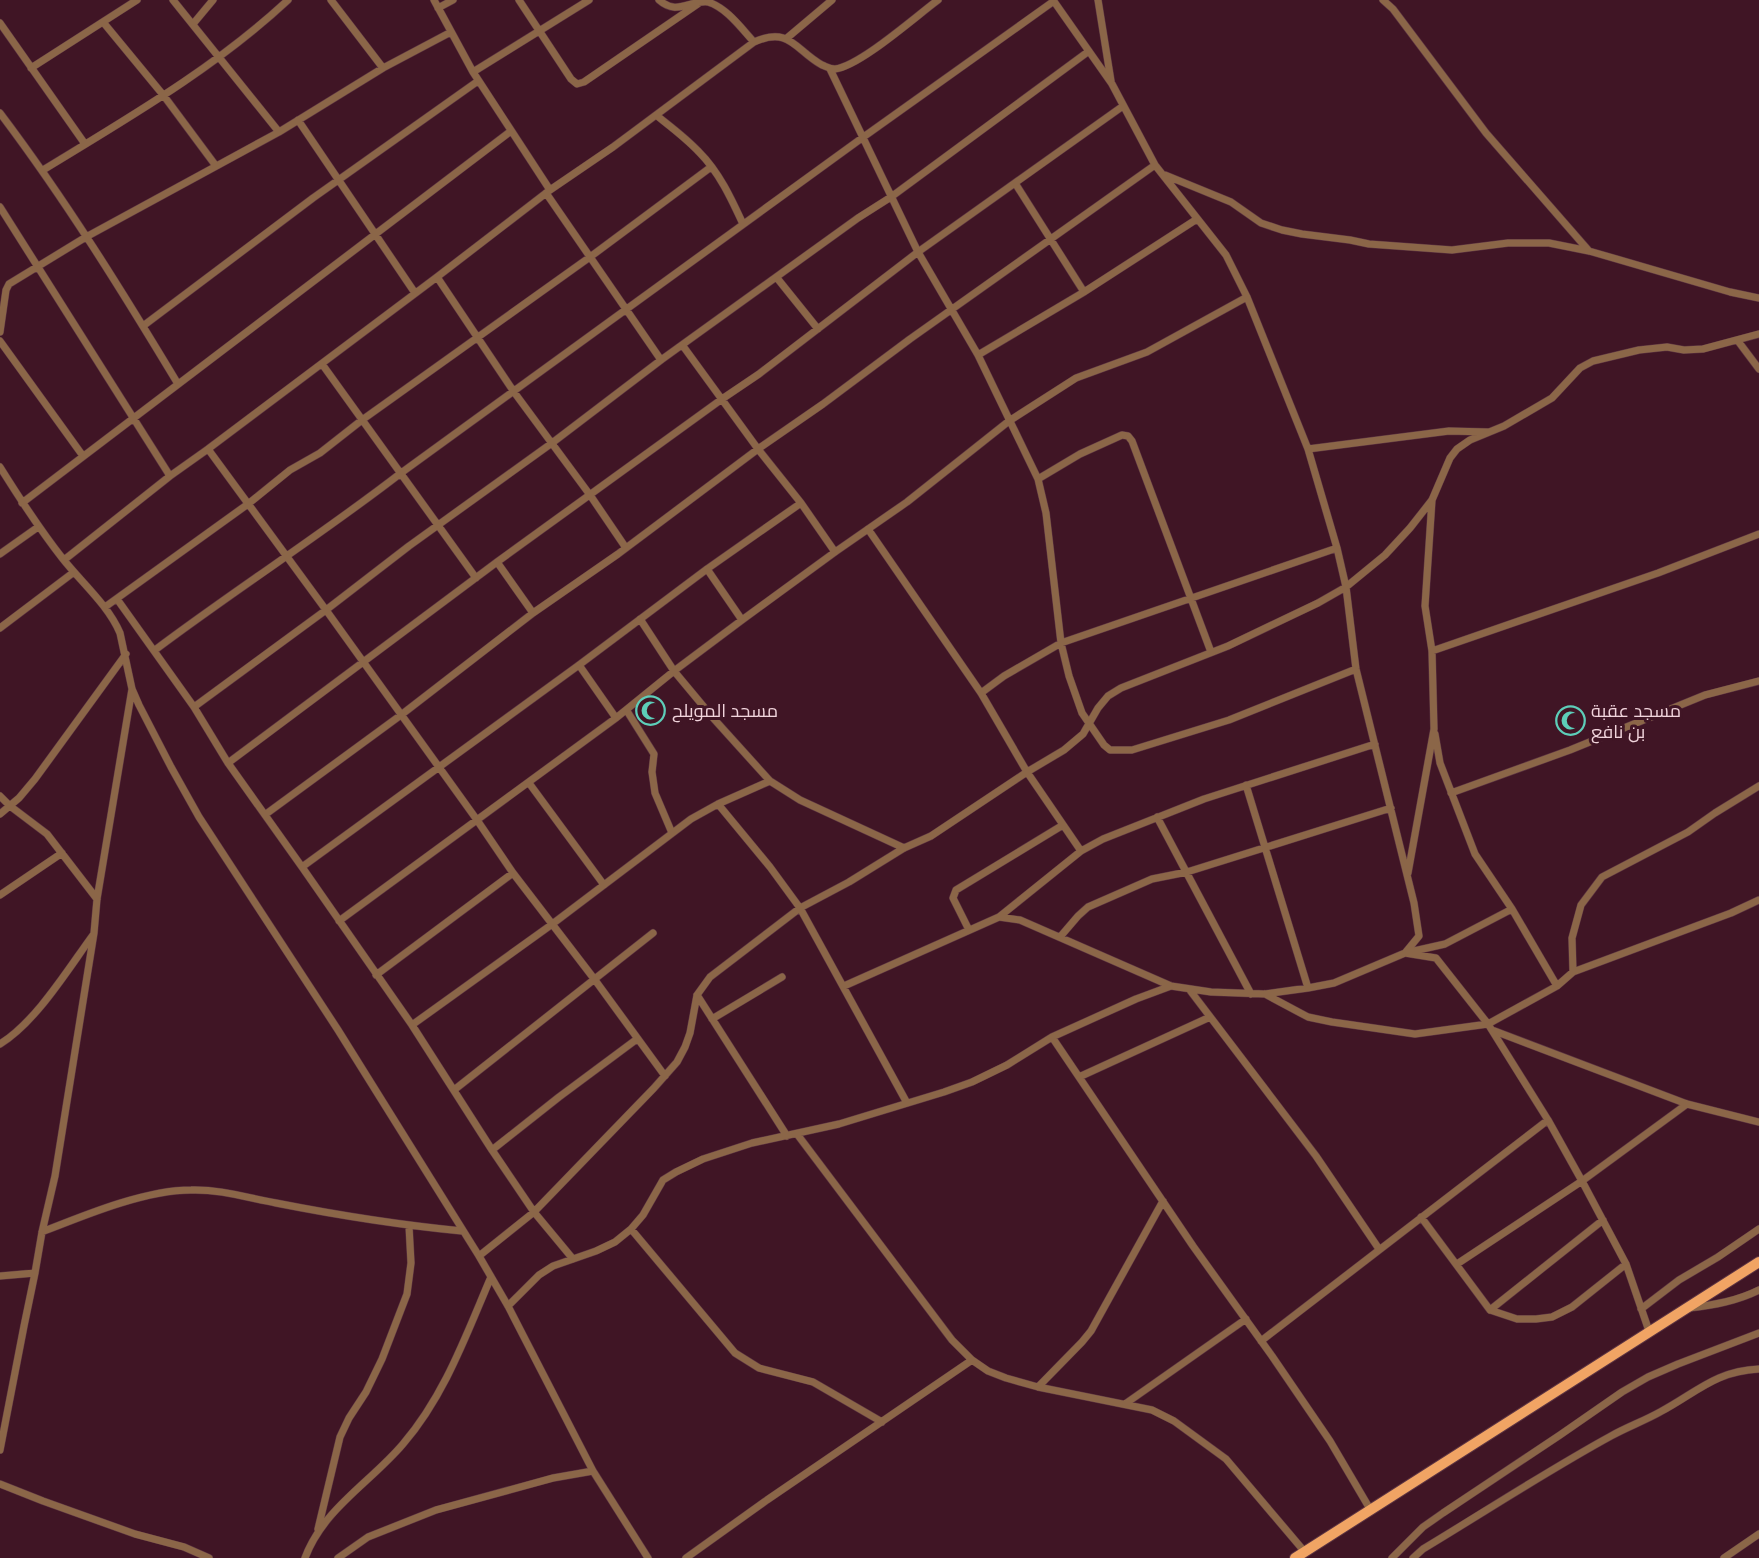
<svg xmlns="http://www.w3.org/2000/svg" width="1759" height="1558" font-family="'Nunito Sans',Cairo,sans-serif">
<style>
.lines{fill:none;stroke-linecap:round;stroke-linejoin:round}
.minor-casing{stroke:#5c3442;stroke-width:8}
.primary-casing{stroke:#5c3442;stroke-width:12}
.minor{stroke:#8b6648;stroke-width:7}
.primary{stroke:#f1a464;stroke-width:10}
.labels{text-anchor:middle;stroke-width:6;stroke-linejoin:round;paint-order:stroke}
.poi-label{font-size:18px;fill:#f1d4dc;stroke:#401525;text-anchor:start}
</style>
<rect width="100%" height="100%" fill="#401525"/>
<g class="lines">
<defs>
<path id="minor" d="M 173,0 L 279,132
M 331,0 L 383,68
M 434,0 L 473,72 L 550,190
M 519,0 L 571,79 L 577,84 L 584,82 L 702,1
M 659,0 C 677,16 689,0 708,2 C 727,8 741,28 754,42
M 1053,0 L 1112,84 L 1155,165 L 1226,255 L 1247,297 L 1308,449 L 1337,548 L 1346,587 L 1356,669 L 1414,903 L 1419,936 L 1405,953 L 1436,958 L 1488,1024 L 1548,1120 L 1582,1181 L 1626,1264 L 1649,1331
M 1098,0 L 1111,81
M 1383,0 L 1393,9 L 1486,133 L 1589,251
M 438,8 L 453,0
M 103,22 L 164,96 L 216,166
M 0,23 L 85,144
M 193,24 L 213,0
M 787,38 L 832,0
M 31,68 L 137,0
M 830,69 L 918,252 L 978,355 L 1038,479 L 1046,513 L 1061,643 L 1069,676 L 1082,713 L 1104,745 L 1110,750 L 1132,750 L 1229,720 L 1356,669
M 473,72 L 589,0
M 0,113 C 65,199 122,291 178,384
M 656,115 C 671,127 686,138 699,152 C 719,172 731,198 743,224
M 298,120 L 415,293
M 43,170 C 128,118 215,68 288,0
M 1165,175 L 1231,202 L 1261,223 L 1282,230 L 1302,234 L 1350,240 L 1369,244 L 1452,250 L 1508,243 L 1549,243 L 1589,251 L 1730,292 L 1759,298
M 1015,183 L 1084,292
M 546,193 L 661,360
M 0,207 L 170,476
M 437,277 L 514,392 L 590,495 L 626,548
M 777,278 L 818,329
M 143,326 L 313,198 L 478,81
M 0,332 L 6,290 L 9,284 L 86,237 L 279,132 L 383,68 L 451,32
M 0,341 L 83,456
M 1738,341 L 1759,369
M 683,346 L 758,449 L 801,503 L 835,552
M 978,355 L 1084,292 L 1197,219
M 322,364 L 476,578
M 208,449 L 326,610 L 477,820 L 513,873 L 595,980 L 665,1076
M 1308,449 L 1449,431 L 1488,432
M 0,467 C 20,499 40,530 63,559 C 82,583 108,605 120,633 L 132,689 L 139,705 L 171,767 L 199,817 L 338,1030 L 479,1256 L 508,1306 L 593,1471 L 648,1558
M 1038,479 L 1080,454 L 1122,435 L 1128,436 L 1132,441 L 1211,652
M 22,503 L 511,131
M 868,529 L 981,693 L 1027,772 L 1081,851
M 0,554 L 38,527
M 64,560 L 170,476 L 208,449 L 437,277 L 550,190 L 613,147 L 754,42 C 790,26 795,50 822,65 C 827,67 830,69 835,69 C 860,66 915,17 938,0
M 497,562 L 533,613
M 707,569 L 742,620
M 117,599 L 194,707 L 228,763 L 302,867 L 412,1025 L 492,1150 L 534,1212 L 573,1259
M 105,607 L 248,504 L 290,470 L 320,453 L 362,420 L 590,257 L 711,167
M 640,619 L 674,671 L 714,719 L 770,781 L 800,800 L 904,848
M 0,628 L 74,572
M 155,650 C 236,589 321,535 401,473 L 862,138 L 1054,1
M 1432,651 L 1658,573 L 1759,534
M 579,665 L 616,718
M 981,693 L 1004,676 L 1061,643 L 1337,548
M 194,707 L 326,610 L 409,546 L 552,443 L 661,360 L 858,218 L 891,197 L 1089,51
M 627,711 L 654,754 L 652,772 L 655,793 L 672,833
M 1435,734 L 1440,763 L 1475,854 L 1512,909 L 1557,986
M 228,763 L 497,562 L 722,399 L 759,374 L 918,252 L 1123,106
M 529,783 L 604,885
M 1246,785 L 1308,988
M 1451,793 L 1570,750 L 1705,695 L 1759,681
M 0,796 L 10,806 L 47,834 L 97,899
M 718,804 L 770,867 L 800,908 L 907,1103
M 0,814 L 19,798 L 35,779 L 126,654
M 266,814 L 401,715 L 533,613 L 618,554 L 758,449 L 823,404 L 910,339 L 1155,165
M 1157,817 L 1251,994
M 302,867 L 579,665 L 707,569 L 801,503
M 1408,873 L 1434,729 L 1432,651 L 1425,606 L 1432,500
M 0,895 L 62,853
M 999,917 L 1020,920 L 1171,986 L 1211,992 L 1265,994 L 1308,988 L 1334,983 L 1405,953 L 1445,944 L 1512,909
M 339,921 L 616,718 L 674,671 L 742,620 L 835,552 L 907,502 L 1009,421 L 1076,378 L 1147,352 L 1247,297
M 969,930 L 953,898 L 956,890 L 1063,825
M 1060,937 L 1078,916 L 1088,907 L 1152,879 L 1187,872 L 1391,808
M 1573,972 L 1731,913 L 1759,900
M 376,975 L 513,873
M 844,986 L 999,917 L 1081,851 L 1103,839 L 1204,799 L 1375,744
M 1189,989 L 1316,1156 L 1379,1249
M 1265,994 L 1308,1017 L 1332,1022 L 1415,1034 L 1488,1024 L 1557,986 L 1573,972 L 1572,938 L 1581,905 L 1602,877 L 1688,832 L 1715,813 L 1759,786
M 697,995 L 787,1136
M 712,1019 L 782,977
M 412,1025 L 551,925 L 691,819 L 718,804 L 770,781
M 1492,1030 L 1687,1104 L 1759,1122
M 1052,1037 L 1193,1246 L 1272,1356 L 1330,1441 L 1370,1509
M 0,1044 C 36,1022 68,969 93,935
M 1079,1077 L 1210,1017
M 454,1090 L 653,933
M 797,1134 L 952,1340 L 972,1360 L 988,1371 L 1006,1378 L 1038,1387 L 1152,1410 L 1174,1421 L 1226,1459 L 1304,1551
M 492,1150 L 559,1097 L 637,1039
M 1421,1217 L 1490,1310 L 1517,1319 L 1536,1319 L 1552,1317 L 1572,1307 L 1626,1264
M 631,1229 L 735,1353 L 759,1368 L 813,1382 L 882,1422
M 42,1232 C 85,1215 145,1190 191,1190 C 220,1189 248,1198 276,1203 C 337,1215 400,1225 462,1231
M 479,1256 L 534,1212 L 654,1088 L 677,1062 L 685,1047 L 690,1033 L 697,995 L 710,977 L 800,908 L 849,882 L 904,848 L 931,836 L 1027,772 L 1064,750 L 1083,734 L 1098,708 L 1108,696 L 1121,688 L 1228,646 L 1318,603 L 1346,587 L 1385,555 L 1410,528 L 1432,500 L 1450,458 L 1457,449 L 1470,440 L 1504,426 L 1552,398 L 1580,368 L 1593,361 L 1639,350 L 1667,347 L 1684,350 L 1703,349 L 1759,334
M 1457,1264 L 1582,1181 L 1687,1104
M 0,1276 L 35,1273
M 508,1306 L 539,1275 L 553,1266 L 596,1251 L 615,1242 L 631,1229 L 643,1215 L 663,1180 L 676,1172 L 703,1159 L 752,1143 L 839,1124 L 944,1092 L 972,1082 L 1007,1065 L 1052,1037 L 1136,999 L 1171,986
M 1689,1308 C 1714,1305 1737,1301 1759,1290
M 1641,1309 L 1679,1280 L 1718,1257 L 1759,1229
M 1490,1310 L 1603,1220
M 1261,1341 L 1548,1120
M 1038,1387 L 1082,1342 L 1091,1331 L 1163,1201
M 1125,1404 L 1246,1319
M 0,1450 L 24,1326 L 35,1273 L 42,1232 L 55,1176 L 94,933 L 97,899 L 132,689
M 0,1484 L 43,1501 L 135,1534 L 184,1547 L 209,1558
M 318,1529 L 340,1437 L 349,1418 L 366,1392 L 382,1359 L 407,1294 L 411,1263 L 409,1226
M 305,1558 C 323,1509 371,1482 403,1444 C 445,1395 466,1335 491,1277
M 338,1558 L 368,1537 L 436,1510 L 553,1478 L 593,1471
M 686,1558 L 767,1500 L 972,1360
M 1392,1558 L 1423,1527 L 1443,1513 L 1560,1435 L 1622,1392 L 1648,1377 L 1678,1364 L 1759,1333
M 1413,1558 L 1423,1549 C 1486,1511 1547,1471 1611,1436 C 1627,1427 1644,1421 1660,1412 C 1696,1393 1715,1371 1759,1369
M 1724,1558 L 1759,1534"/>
<path id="primary" d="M 1295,1558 L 1759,1262"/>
</defs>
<!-- minor casing -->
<use href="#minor" class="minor-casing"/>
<!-- primary casing -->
<use href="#primary" class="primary-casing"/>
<!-- minor -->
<use href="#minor" class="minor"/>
<!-- primary -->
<use href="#primary" class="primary"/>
</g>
<!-- icons -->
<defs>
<symbol id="mosque-ring" viewBox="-11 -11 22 22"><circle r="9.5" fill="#401525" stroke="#5dceb9" stroke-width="1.5"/><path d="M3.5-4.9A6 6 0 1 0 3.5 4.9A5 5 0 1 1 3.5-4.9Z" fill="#5dceb9"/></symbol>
</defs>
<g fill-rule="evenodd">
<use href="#mosque-ring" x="634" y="694" width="33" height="33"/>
<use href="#mosque-ring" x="1554" y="704" width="33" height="33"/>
</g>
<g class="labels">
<!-- poi labels -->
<g class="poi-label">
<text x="672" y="717">مسجد المويلح</text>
<text x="1591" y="717">مسجد عقبة<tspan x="1591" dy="21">بن نافع</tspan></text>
</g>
</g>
</svg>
